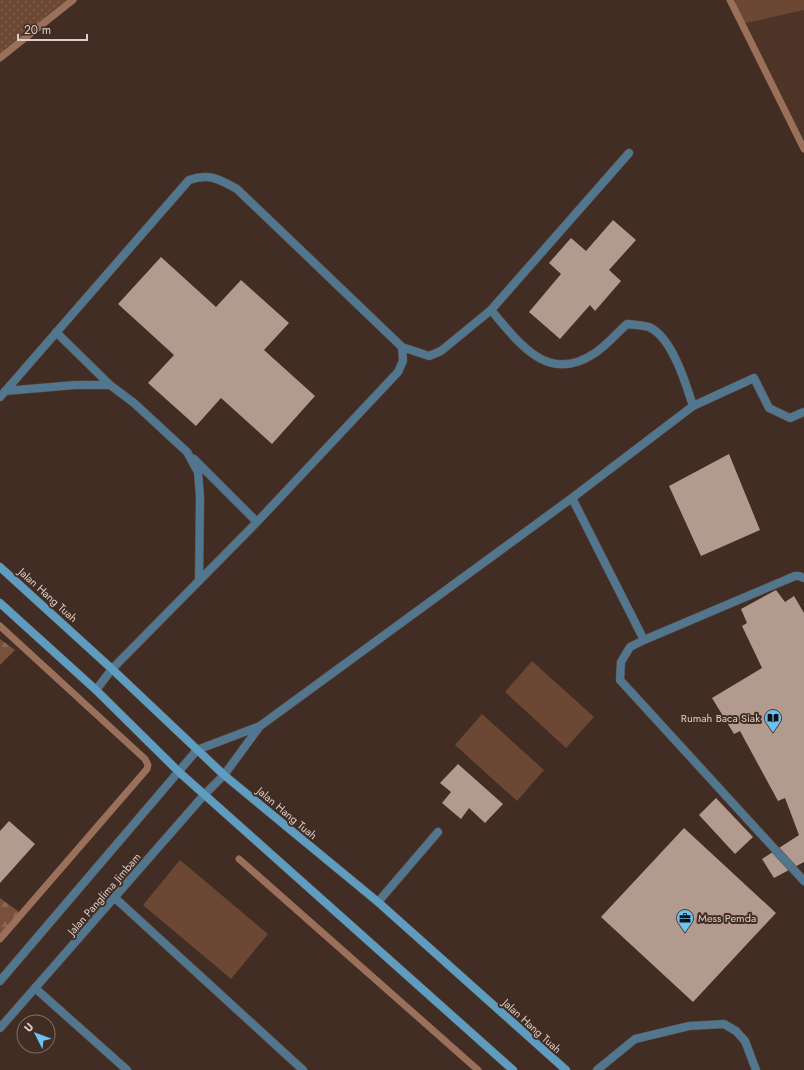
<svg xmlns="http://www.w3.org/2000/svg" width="804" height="1070" font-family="Jost,sans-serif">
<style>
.built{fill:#4e3427}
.grass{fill:#6c4733}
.forest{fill:url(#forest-firs)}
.park{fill:url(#park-dots)}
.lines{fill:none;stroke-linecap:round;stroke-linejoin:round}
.stream{stroke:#9a705a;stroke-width:7}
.building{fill:#b39a8f}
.service-casing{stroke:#5d4a41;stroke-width:9}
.minor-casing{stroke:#5d4a41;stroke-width:9}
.tertiary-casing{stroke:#5d4a41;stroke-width:9}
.secondary-casing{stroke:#5d4a41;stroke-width:9}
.service{stroke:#51768d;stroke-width:8}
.minor{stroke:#51768d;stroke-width:8}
.tertiary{stroke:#51768d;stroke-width:8}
.secondary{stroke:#5e9cc0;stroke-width:8}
.labels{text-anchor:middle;stroke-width:4;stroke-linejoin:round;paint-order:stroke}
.street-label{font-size:11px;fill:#dccfc9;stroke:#412d23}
.poi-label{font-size:11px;fill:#dccfc9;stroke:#412d23;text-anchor:end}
</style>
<defs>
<pattern id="forest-firs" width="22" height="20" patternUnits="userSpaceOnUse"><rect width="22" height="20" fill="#79503c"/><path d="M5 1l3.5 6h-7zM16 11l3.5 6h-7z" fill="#8b6857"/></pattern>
<pattern id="park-dots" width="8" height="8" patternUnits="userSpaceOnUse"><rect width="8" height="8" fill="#6c4733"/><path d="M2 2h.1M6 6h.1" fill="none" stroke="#80604f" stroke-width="1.8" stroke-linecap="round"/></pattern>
</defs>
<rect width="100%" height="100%" fill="#412d23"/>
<!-- built -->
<path class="built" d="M 804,10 L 804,149 L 742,24 Z"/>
<!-- grass -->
<path class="grass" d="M 736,0 L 804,0 L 804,10 L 742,24 L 731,2 Z
M 532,661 L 594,717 L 566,748 L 505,692 Z
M 482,714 L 544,770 L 517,801 L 455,745 Z
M 180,860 L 268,934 L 231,979 L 143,905 Z"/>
<!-- forest -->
<path class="forest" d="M 0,639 L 15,650 L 0,665 Z
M 0,898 L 22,914 L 0,939 Z"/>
<!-- park -->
<path class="park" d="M 0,0 L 73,0 L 0,58 Z"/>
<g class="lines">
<!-- stream -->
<path class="stream" d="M 730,0 L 804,149
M 0,58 L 73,0
M 0,626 L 145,759 L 148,765 L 147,769 L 0,939
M 239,859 L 478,1070"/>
</g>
<!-- building -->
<path class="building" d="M 613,220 L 636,240 L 609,270 L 621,281 L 595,311 L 590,305 L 560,339 L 529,312 L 561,274 L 549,263 L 571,238 L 586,251 Z
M 161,257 L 216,307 L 241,280 L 289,323 L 264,350 L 315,396 L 272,444 L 221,398 L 196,426 L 148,383 L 174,355 L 118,304 Z
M 729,454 L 760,530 L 701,556 L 669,486 Z
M 776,590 L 785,602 L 794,596 L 804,613 L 804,862 L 774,878 L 762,859 L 799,835 L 785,798 L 778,801 L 740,731 L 734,734 L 712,698 L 762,668 L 742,626 L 747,623 L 741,609 Z
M 458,764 L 503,804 L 485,823 L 469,808 L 461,819 L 442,803 L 451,792 L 440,783 Z
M 716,798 L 753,837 L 735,854 L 699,815 Z
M 9,821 L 35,844 L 0,883 L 0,831 Z
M 684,828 L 776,913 L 693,1002 L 601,917 Z"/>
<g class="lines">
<defs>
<path id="service" d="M 56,332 L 110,385
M 402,347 L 429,356 L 441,351 L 491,310 L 629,153
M 5,391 L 75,385 L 110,385 L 134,403 L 187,452 L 198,472 L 200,497 L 199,581
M 0,397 L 189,180 C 209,173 219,179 237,189 L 402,347 L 403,361 L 398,372 L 257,522 L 112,669 L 96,690
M 693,406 L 754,378 L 769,408 L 790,418 L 804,412
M 194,459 L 257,522
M 572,498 L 644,640
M 804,578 L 799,576 L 795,576 L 644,640 L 630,647 L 621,662 L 620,680 L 804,881
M 197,750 L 260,726 L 572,498 L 693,406 C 686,384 672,337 649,327 C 642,325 634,325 627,324 C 617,333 607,345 595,353 C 548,385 519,343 491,310
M 224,775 L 260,726
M 378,902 L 438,832
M 597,1070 L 635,1039 L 689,1026 L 724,1024 L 736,1031 L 745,1041 L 756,1070"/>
<path id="minor" d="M 115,898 L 303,1070
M 35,988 L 127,1070"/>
<path id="tertiary" d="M 0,981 L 197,750
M 0,1028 L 204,795 L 224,775"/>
<path id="secondary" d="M 0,567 L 112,669 L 224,775 L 378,902 L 566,1070
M 0,603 L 96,690 L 179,772 L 513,1070"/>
</defs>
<!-- service casing -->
<use href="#service" class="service-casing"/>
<!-- minor casing -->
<use href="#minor" class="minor-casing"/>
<!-- tertiary casing -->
<use href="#tertiary" class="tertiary-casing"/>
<!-- secondary casing -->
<use href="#secondary" class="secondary-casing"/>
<!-- service -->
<use href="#service" class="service"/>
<!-- minor -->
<use href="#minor" class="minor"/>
<!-- tertiary -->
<use href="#tertiary" class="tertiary"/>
<!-- secondary -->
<use href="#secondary" class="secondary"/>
</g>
<!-- icons -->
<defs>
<symbol id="library-pin" viewBox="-11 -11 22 30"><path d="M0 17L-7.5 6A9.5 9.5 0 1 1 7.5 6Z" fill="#6ec2f3" stroke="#412d23"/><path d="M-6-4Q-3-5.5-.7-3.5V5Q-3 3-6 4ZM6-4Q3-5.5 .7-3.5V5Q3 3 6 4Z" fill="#111"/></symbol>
<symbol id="office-pin" viewBox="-11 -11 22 30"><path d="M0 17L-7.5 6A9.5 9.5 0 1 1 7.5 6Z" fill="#6ec2f3" stroke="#412d23"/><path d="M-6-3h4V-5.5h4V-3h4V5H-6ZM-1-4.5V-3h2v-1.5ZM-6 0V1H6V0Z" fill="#111"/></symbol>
</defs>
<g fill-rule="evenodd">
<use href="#library-pin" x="763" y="708" width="20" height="27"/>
<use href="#office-pin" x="675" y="908" width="20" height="27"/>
</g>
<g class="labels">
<!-- street labels -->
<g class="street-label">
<text transform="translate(48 595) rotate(42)" y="4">Jalan Hang Tuah</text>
<text transform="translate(287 813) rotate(40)" y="4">Jalan Hang Tuah</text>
<text transform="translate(104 894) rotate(-49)" y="4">Jalan Panglima Jimbam</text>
<text transform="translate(532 1026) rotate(42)" y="4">Jalan Hang Tuah</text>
</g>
<!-- poi labels -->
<g class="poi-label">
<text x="760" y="722">Rumah Baca Siak</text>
<text x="698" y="922" text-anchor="start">Mess Pemda</text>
</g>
</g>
<!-- north arrow -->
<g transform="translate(36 1034) rotate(312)"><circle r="19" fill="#412d23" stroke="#7f6e65"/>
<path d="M0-3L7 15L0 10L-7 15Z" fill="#6ec2f3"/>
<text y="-6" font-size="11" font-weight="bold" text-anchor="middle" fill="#dccfc9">U</text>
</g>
<!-- scale -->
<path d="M18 34v6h69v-6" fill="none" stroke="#dccfc9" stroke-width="2"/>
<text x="24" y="34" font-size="12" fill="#dccfc9" stroke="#412d23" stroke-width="3" paint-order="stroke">20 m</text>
</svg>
